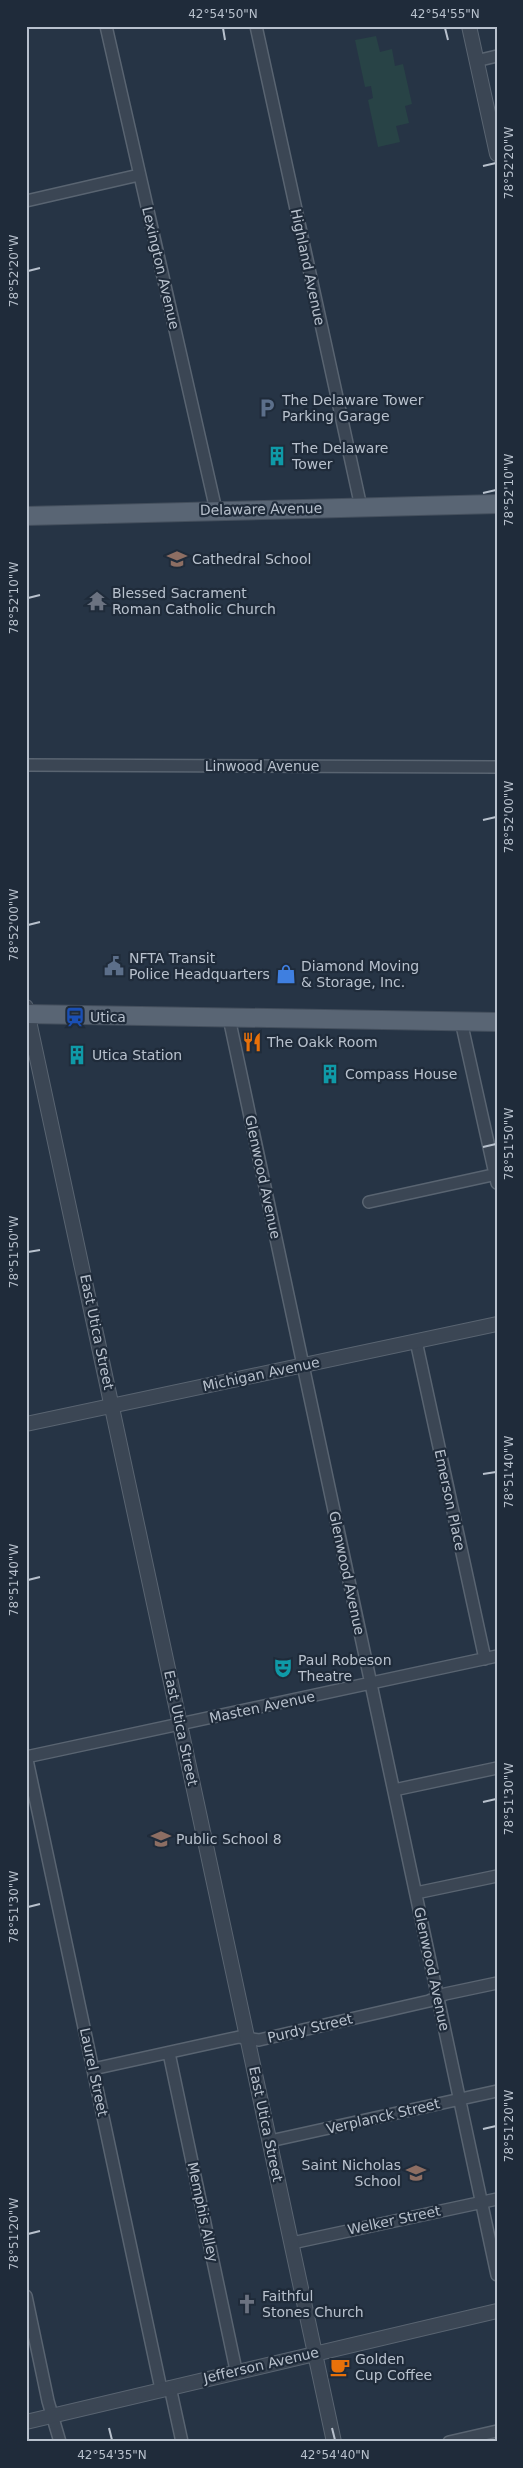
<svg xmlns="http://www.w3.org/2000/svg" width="523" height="2468" font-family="'DejaVu Sans',sans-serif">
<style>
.green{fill:#284346}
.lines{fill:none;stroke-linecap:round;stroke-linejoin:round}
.minor-casing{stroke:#596471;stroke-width:14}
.tertiary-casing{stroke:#596471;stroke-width:16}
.primary-casing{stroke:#444f5d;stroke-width:20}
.minor{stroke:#3b4654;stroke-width:11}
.tertiary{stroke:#3b4654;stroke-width:14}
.primary{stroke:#596574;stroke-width:18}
.ticks{fill:none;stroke:#b8c1cd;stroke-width:2}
.labels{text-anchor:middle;stroke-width:4.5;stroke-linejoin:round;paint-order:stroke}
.street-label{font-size:14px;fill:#b8c1cd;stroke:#1f2b3a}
.poi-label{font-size:14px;fill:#b8c1cd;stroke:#1f2b3a;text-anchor:start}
.neatline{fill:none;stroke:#b8c1cd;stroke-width:2}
.ticks-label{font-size:12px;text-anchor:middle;fill:#b8c1cd}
</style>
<rect width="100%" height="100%" fill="#263445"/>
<!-- green -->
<path class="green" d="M 376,36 L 380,52 L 392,49 L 395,66 L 403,64 L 412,104 L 405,106 L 409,123 L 396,126 L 400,142 L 378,147 L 368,100 L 373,98 L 371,86 L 365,87 L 355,40 Z"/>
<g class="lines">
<defs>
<path id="minor" d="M 106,26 L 216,510
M 256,26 L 361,507
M 476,61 L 497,56
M 26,201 L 139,175
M 26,765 L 497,767
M 229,1018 L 497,2275
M 461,1021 L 497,1183
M 369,1202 L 497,1174
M 416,1341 L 485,1659
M 26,1755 L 161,2389
M 26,1757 L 497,1656
M 394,1790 L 497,1768
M 416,1893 L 497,1876
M 169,2053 L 236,2370
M 93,2069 L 239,2037 L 259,2040 L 429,2001 L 445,1994 L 497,1983
M 270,2141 L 497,2091
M 292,2243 L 497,2199
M 26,2296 L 48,2401 L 60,2442
M 170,2387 L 182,2442
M 449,2442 L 497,2431"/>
<path id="tertiary" d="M 469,26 L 497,154
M 26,1007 L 334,2442
M 26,1424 L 497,1324
M 26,2422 L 497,2311"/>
<path id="primary" d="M 26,516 L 497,504
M 26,1014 L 497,1022"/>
</defs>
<!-- minor casing -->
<use href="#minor" class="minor-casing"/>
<!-- tertiary casing -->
<use href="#tertiary" class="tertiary-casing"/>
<!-- primary casing -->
<use href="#primary" class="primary-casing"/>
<!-- minor -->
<use href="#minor" class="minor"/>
<!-- tertiary -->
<use href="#tertiary" class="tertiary"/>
<!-- primary -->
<use href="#primary" class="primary"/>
</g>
<!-- ticks -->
<path class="ticks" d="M 223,28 L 225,40M 445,28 L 448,40M 483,166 L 496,163M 28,271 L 40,268M 483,493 L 496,490M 28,598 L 40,595M 483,820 L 496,817M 28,925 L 40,922M 483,1147 L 496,1144M 28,1252 L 40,1250M 483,1474 L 496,1472M 28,1580 L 40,1577M 483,1802 L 496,1799M 28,1907 L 40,1904M 483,2129 L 496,2126M 28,2234 L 40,2231M 109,2428 L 112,2440M 332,2428 L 335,2440"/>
<!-- icons -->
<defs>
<symbol id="parking-bare" viewBox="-9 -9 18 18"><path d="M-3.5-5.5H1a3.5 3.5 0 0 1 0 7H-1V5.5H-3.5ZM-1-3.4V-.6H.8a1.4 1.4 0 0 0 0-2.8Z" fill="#5c6f8a" stroke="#1f2b3a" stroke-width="2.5" paint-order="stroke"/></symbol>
<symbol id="building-bare" viewBox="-9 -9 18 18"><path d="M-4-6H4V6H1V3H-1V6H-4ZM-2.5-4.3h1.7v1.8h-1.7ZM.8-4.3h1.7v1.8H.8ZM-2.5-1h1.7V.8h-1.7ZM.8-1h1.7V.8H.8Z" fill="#0f9aa8" stroke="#1f2b3a" stroke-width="2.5" paint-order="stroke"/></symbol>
<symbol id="school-bare" viewBox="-9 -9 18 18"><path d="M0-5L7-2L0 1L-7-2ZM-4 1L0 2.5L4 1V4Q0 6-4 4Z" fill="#8d6e63" stroke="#1f2b3a" stroke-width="2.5" paint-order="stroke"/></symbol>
<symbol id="temple-bare" viewBox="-9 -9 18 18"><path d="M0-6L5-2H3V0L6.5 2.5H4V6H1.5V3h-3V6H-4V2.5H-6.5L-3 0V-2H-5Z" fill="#6b7280" stroke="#1f2b3a" stroke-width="2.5" paint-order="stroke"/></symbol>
<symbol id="civic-bare" viewBox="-9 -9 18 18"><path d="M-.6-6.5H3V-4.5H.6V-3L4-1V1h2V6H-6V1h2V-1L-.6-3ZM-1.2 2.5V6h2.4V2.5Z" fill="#5c6f8a" stroke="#1f2b3a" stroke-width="2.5" paint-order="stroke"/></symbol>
<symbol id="shop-bare" viewBox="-9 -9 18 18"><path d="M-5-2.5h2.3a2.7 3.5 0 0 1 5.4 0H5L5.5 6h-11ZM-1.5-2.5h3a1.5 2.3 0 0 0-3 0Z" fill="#3f7fe0" stroke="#1f2b3a" stroke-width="2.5" paint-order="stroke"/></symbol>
<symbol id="station-bare" viewBox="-9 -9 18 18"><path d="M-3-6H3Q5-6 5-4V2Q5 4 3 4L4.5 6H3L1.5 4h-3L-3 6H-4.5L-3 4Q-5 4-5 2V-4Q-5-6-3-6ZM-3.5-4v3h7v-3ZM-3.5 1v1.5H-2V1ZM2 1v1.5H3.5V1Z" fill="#1a4fb4" stroke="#1f2b3a" stroke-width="2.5" paint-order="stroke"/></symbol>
<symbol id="restaurant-bare" viewBox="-9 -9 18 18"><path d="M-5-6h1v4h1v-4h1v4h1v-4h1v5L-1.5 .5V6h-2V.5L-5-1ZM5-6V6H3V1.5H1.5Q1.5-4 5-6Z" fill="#e8710a" stroke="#1f2b3a" stroke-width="2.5" paint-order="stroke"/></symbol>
<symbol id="theatre-bare" viewBox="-9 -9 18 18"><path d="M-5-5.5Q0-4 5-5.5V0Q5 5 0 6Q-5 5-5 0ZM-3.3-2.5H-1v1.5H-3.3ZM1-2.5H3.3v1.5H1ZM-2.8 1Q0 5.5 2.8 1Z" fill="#0f9aa8" stroke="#1f2b3a" stroke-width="2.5" paint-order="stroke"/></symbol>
<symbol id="church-bare" viewBox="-9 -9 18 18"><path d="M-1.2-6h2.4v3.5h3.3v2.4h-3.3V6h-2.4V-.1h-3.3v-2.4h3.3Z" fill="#6b7280" stroke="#1f2b3a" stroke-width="2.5" paint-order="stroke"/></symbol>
<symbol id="cafe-bare" viewBox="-9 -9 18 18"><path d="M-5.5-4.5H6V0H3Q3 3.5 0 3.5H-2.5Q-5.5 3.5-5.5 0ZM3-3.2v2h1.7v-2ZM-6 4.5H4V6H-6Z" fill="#e8710a" stroke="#1f2b3a" stroke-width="2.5" paint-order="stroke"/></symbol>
</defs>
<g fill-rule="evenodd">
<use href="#parking-bare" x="253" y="394" width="28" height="28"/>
<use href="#building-bare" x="263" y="442" width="28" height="28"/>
<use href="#school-bare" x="163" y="545" width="28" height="28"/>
<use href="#temple-bare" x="83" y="587" width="28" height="28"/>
<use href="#civic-bare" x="100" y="952" width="28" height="28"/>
<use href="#shop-bare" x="272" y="960" width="28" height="28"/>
<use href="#station-bare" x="61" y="1003" width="28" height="28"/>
<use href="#restaurant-bare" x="238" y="1028" width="28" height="28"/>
<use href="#building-bare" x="63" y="1041" width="28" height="28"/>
<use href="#building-bare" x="316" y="1060" width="28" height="28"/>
<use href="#theatre-bare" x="269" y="1654" width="28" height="28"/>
<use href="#school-bare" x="147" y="1825" width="28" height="28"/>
<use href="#school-bare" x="402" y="2159" width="28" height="28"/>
<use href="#church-bare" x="233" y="2290" width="28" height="28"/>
<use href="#cafe-bare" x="326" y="2353" width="28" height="28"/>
</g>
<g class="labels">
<!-- street labels -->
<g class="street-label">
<text transform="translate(308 267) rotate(78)" y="5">Highland Avenue</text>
<text transform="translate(161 268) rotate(77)" y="5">Lexington Avenue</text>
<text transform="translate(261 509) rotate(-1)" y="5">Delaware Avenue</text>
<text x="262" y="771">Linwood Avenue</text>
<text transform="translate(263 1177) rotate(78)" y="5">Glenwood Avenue</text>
<text transform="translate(97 1332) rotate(78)" y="5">East Utica Street</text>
<text transform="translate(261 1374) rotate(-12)" y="5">Michigan Avenue</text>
<text transform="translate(450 1500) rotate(78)" y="5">Emerson Place</text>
<text transform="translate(347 1573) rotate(78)" y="5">Glenwood Avenue</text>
<text transform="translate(262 1707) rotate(-12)" y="5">Masten Avenue</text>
<text transform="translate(181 1728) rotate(78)" y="5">East Utica Street</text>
<text transform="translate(432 1969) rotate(78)" y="5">Glenwood Avenue</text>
<text transform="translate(310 2028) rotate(-13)" y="5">Purdy Street</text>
<text transform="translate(94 2072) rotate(78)" y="5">Laurel Street</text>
<text transform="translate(383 2116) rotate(-13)" y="5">Verplanck Street</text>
<text transform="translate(266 2124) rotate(78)" y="5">East Utica Street</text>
<text transform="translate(203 2212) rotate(78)" y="5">Memphis Alley</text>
<text transform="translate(394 2220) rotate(-12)" y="5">Welker Street</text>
<text transform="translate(261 2365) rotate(-13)" y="5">Jefferson Avenue</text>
</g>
<!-- poi labels -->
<g class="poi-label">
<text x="282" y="405">The Delaware Tower<tspan x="282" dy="16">Parking Garage</tspan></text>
<text x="292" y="453">The Delaware<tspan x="292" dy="16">Tower</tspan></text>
<text x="192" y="564">Cathedral School</text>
<text x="112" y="598">Blessed Sacrament<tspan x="112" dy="16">Roman Catholic Church</tspan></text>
<text x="129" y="963">NFTA Transit<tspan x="129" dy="16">Police Headquarters</tspan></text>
<text x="301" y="971">Diamond Moving<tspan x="301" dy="16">&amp; Storage, Inc.</tspan></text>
<text x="90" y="1022">Utica</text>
<text x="267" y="1047">The Oakk Room</text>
<text x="92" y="1060">Utica Station</text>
<text x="345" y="1079">Compass House</text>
<text x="298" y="1665">Paul Robeson<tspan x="298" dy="16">Theatre</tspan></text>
<text x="176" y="1844">Public School 8</text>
<text x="401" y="2170" text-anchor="end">Saint Nicholas<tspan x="401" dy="16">School</tspan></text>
<text x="262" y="2301">Faithful<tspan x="262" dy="16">Stones Church</tspan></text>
<text x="355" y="2364">Golden<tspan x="355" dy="16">Cup Coffee</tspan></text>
</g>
</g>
<!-- border -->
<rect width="523" height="2468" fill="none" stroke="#1f2b3a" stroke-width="55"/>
<rect x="28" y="28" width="468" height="2412" class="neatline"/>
<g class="ticks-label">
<text x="223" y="18">42°54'50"N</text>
<text x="445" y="18">42°54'55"N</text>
<text transform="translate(509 163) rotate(-90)" y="4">78°52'20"W</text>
<text transform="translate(14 271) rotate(-90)" y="4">78°52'20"W</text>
<text transform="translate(509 490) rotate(-90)" y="4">78°52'10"W</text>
<text transform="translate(14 598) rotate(-90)" y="4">78°52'10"W</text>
<text transform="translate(509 817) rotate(-90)" y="4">78°52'00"W</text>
<text transform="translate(14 925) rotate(-90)" y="4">78°52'00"W</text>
<text transform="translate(509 1144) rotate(-90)" y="4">78°51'50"W</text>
<text transform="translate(14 1252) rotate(-90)" y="4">78°51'50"W</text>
<text transform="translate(509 1472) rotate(-90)" y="4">78°51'40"W</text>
<text transform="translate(14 1580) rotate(-90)" y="4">78°51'40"W</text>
<text transform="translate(509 1799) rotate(-90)" y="4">78°51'30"W</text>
<text transform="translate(14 1907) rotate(-90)" y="4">78°51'30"W</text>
<text transform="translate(509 2126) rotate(-90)" y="4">78°51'20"W</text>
<text transform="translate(14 2234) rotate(-90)" y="4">78°51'20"W</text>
<text x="112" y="2459">42°54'35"N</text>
<text x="335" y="2459">42°54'40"N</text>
</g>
</svg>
